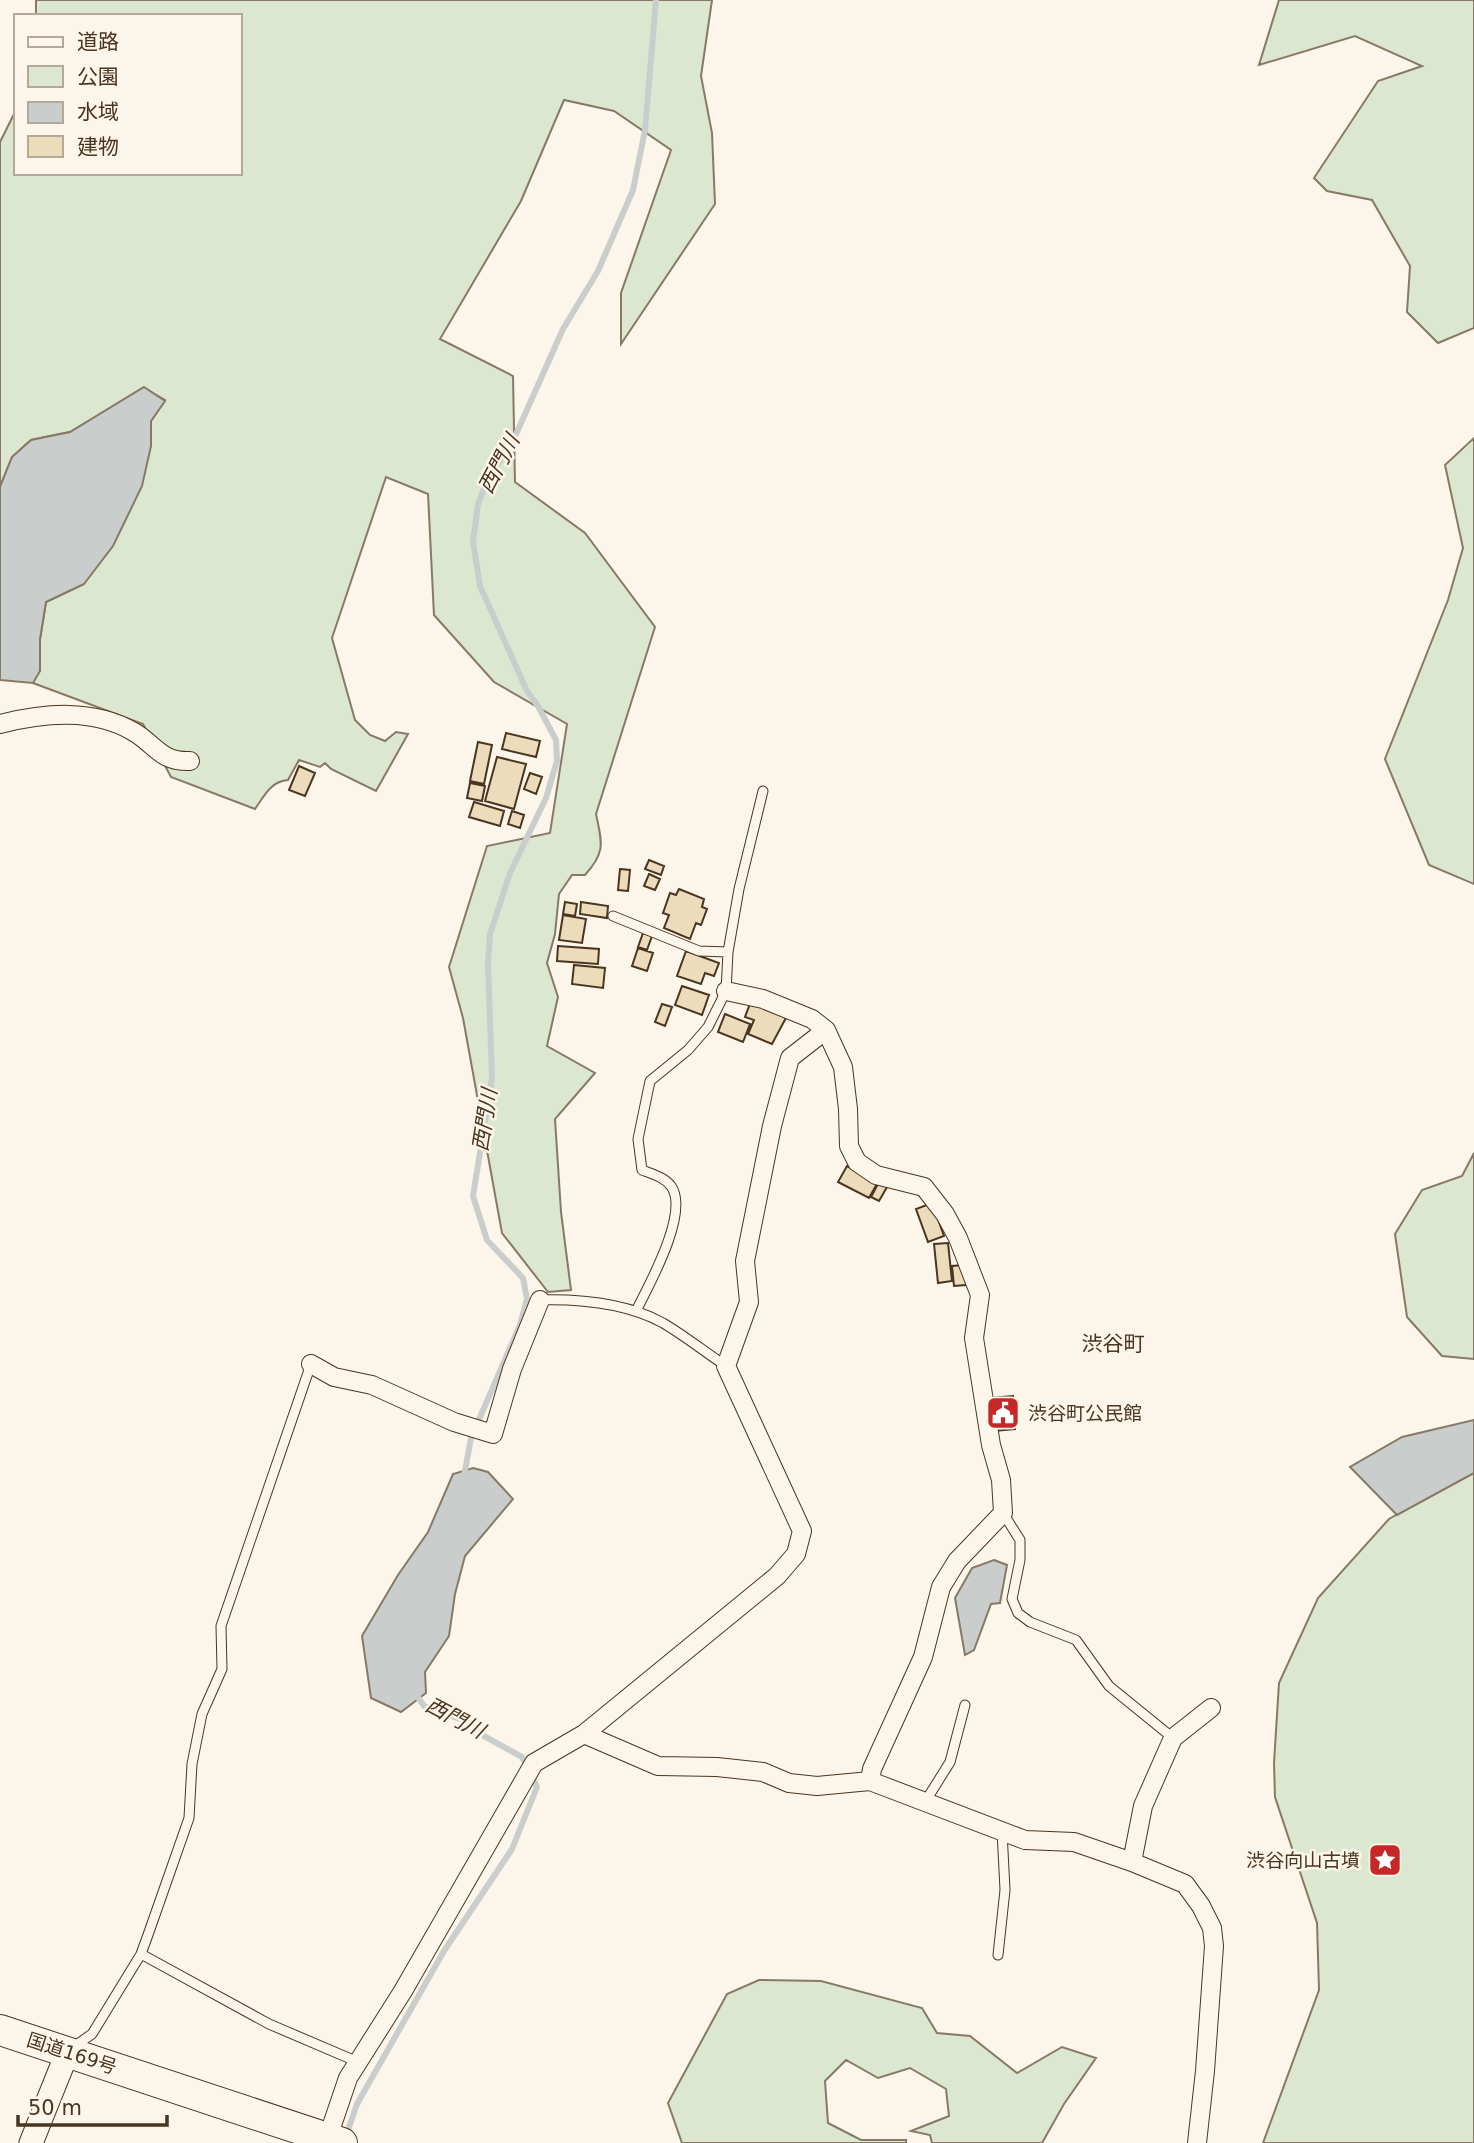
<svg xmlns="http://www.w3.org/2000/svg" width="1474" height="2143" font-family="'DejaVu Sans','Noto Sans JP',sans-serif">
<style>
.green{fill:#dce7d0;stroke:#887966;stroke-width:2}
.water{fill:#c9cecd;stroke:#887966;stroke-width:2}
.lines{fill:none;stroke-linecap:round;stroke-linejoin:round}
.stream{stroke:#c9cecd;stroke-width:6}
.building{fill:#ecdcbc;stroke:#4a3520;stroke-width:2}
.service-casing{stroke:#4a3520;stroke-width:11}
.minor-casing{stroke:#4a3520;stroke-width:20}
.tertiary-casing{stroke:#4a3520;stroke-width:25}
.trunk-casing{stroke:#4a3520;stroke-width:32}
.service{stroke:#fbf6e9;stroke-width:9}
.minor{stroke:#fbf6e9;stroke-width:18}
.tertiary{stroke:#fbf6e9;stroke-width:23}
.trunk{stroke:#fbf6e9;stroke-width:30}
.labels{text-anchor:middle;stroke-width:5;stroke-linejoin:round;paint-order:stroke}
.poi-label{font-size:19px;fill:#4a3520;stroke:#fbf6e9;text-anchor:start}
.street-label{font-size:19px;fill:#4a3520;stroke:#fbf6e9}
.water-label{font-size:21px;font-style:italic;fill:#4a3520;stroke:#fbf6e9}
.neighbourhood-label{font-size:21px;fill:#4a3520;stroke:#fbf6e9}
</style>
<rect width="100%" height="100%" fill="#fbf6e9"/>
<!-- green -->
<path class="green" d="M 36,0 L 712,0 L 701,76 L 712,133 L 715,204 L 621,344 L 621,293 L 671,150 L 614,111 L 564,100 L 521,201 L 440,339 L 513,376 L 515,482 L 585,533 L 655,627 L 596,814 C 602,843 606,852 585,875 L 572,875 L 559,894 L 555,934 L 547,963 L 558,997 L 547,1046 L 595,1073 L 555,1119 L 561,1212 L 571,1290 L 548,1292 L 502,1233 L 463,1018 L 449,967 L 487,846 L 550,833 L 567,724 L 494,682 L 434,615 L 428,494 L 386,477 L 332,638 L 355,720 L 370,735 L 385,741 L 396,732 L 408,734 L 376,791 L 331,769 L 325,763 L 320,767 L 299,760 L 288,780 C 271,781 264,796 255,809 L 171,777 L 143,724 L 33,683 L 46,602 L 84,584 L 151,446 L 151,421 L 165,400 L 144,388 L 70,432 L 31,440 L 12,457 L 0,487 L 0,142 L 16,110 L 16,173 L 240,173 L 240,16 L 36,16 Z
M 1279,0 L 1474,0 L 1474,328 L 1438,343 L 1407,312 L 1410,266 L 1372,200 L 1327,191 L 1314,178 L 1378,81 L 1422,66 L 1355,36 L 1259,65 Z
M 1474,438 L 1474,884 L 1429,865 L 1385,759 L 1448,600 L 1463,548 L 1445,465 Z
M 1474,1153 L 1474,1359 L 1442,1356 L 1407,1317 L 1395,1234 L 1422,1190 L 1462,1176 Z
M 1469,1473 L 1474,1473 L 1474,2143 L 1263,2143 L 1319,1990 L 1317,1923 L 1275,1797 L 1274,1763 L 1279,1683 L 1318,1598 L 1389,1519 Z
M 759,1980 L 821,1981 L 922,2008 L 937,2033 L 970,2036 L 1017,2073 L 1062,2047 L 1096,2058 L 1064,2104 L 1042,2143 L 932,2143 L 930,2135 L 911,2131 L 949,2116 L 946,2089 L 910,2068 L 878,2078 L 846,2060 L 825,2081 L 828,2123 L 861,2140 L 906,2140 L 906,2143 L 682,2143 L 668,2103 L 727,1994 Z"/>
<!-- water -->
<path class="water" d="M 144,387 L 165,401 L 151,421 L 151,446 L 142,486 L 113,546 L 84,584 L 46,602 L 40,639 L 40,671 L 33,683 L 0,680 L 0,487 L 12,457 L 31,440 L 70,432 Z
M 1474,1420 L 1474,1473 L 1397,1515 L 1350,1467 L 1402,1437 Z
M 473,1468 L 488,1472 L 513,1499 L 465,1556 L 455,1594 L 449,1636 L 425,1672 L 426,1693 L 401,1712 L 371,1698 L 362,1636 L 398,1575 L 428,1532 L 453,1474 Z
M 994,1560 L 1007,1565 L 1000,1603 L 991,1604 L 974,1650 L 965,1655 L 955,1598 L 972,1568 Z"/>
<g class="lines">
<!-- stream -->
<path class="stream" d="M 464,1476 L 471,1438 L 520,1325 L 527,1299 L 523,1278 L 487,1240 L 473,1196 L 492,1078 L 488,963 L 490,934 L 510,873 L 546,798 L 557,761 L 556,740 L 538,706 L 527,691 L 480,586 L 473,542 L 478,504 L 488,479 L 513,441 L 563,329 L 598,271 L 633,190 L 645,130 L 656,0
M 346,2136 L 357,2104 L 444,1951 L 512,1849 L 537,1787 L 522,1757 L 484,1736 L 468,1722 L 424,1706 L 415,1693"/>
</g>
<!-- building -->
<path class="building" d="M 506,733 L 540,741 L 536,757 L 502,749 Z
M 478,742 L 492,745 L 484,784 L 470,781 Z
M 497,757 L 526,764 L 514,809 L 485,801 Z
M 299,766 L 315,773 L 305,796 L 289,790 Z
M 530,773 L 542,777 L 536,794 L 524,789 Z
M 470,783 L 485,786 L 482,801 L 467,798 Z
M 474,802 L 504,811 L 500,826 L 469,817 Z
M 512,811 L 524,815 L 520,828 L 508,824 Z
M 649,860 L 664,866 L 661,875 L 645,869 Z
M 620,869 L 630,870 L 628,891 L 618,890 Z
M 649,874 L 660,879 L 655,890 L 644,886 Z
M 679,889 L 704,899 L 702,907 L 707,909 L 701,925 L 696,923 L 690,939 L 664,928 L 669,915 L 663,913 L 670,893 L 676,895 Z
M 565,902 L 577,904 L 575,916 L 563,914 Z
M 581,902 L 608,906 L 607,918 L 580,914 Z
M 563,915 L 586,919 L 582,943 L 559,940 Z
M 643,933 L 652,936 L 647,950 L 638,947 Z
M 558,946 L 599,949 L 598,964 L 557,961 Z
M 638,948 L 653,953 L 647,971 L 632,966 Z
M 686,951 L 719,963 L 714,976 L 705,973 L 701,984 L 677,976 Z
M 574,965 L 605,968 L 603,988 L 572,984 Z
M 682,986 L 709,995 L 702,1015 L 675,1005 Z
M 751,1001 L 787,1016 L 772,1044 L 748,1034 L 754,1020 L 745,1017 Z
M 662,1004 L 672,1007 L 665,1026 L 655,1022 Z
M 725,1014 L 750,1024 L 743,1042 L 718,1032 Z
M 847,1166 L 878,1182 L 869,1198 L 838,1182 Z
M 879,1182 L 887,1187 L 879,1201 L 871,1197 Z
M 932,1203 L 944,1236 L 928,1242 L 916,1209 Z
M 948,1243 L 952,1281 L 938,1283 L 934,1244 Z
M 964,1265 L 966,1285 L 954,1286 L 952,1266 Z
M 1013,1396 L 1015,1429 L 994,1431 L 991,1398 Z"/>
<g class="lines">
<defs>
<path id="service" d="M 613,916 L 699,951 L 728,952 L 726,991 L 708,1027 L 688,1050 L 650,1081 L 638,1139 L 642,1170 C 652,1174 664,1177 671,1186 C 690,1212 649,1285 636,1311
M 728,952 L 739,889 L 763,791
M 540,1300 C 581,1299 626,1303 663,1323 C 685,1336 705,1352 726,1366
M 1003,1513 L 1020,1540 L 1020,1560 L 1012,1599 L 1018,1613 L 1030,1622 L 1076,1640 L 1109,1686 L 1173,1738
M 925,1802 L 950,1762 L 965,1705
M 141,1954 L 269,2024 L 358,2062
M 998,1955 L 1005,1890 L 1002,1831
M 72,2048 L 92,2034 L 141,1954 L 149,1932 L 189,1818 L 192,1764 L 202,1714 L 222,1669 L 221,1626 L 311,1364"/>
<path id="minor" d="M 0,724 C 44,713 93,708 134,732 C 156,745 160,762 190,761
M 726,991 L 763,999 L 812,1019 L 826,1030 L 843,1067 L 848,1109 L 849,1146 L 857,1162 L 876,1175 L 924,1187 L 945,1214 L 958,1238 L 980,1295 L 974,1338 L 991,1445 L 1001,1480 L 1003,1513 L 957,1561 L 941,1587 L 923,1657 L 872,1769 L 870,1781
M 311,1364 L 334,1377 L 372,1385 L 454,1422 L 493,1434 L 512,1369 L 540,1300
M 584,1734 L 658,1766 L 717,1767 L 763,1772 L 789,1783 L 817,1786 L 870,1781 L 1025,1840 L 1074,1842 L 1132,1862 L 1185,1884 L 1201,1906 L 1212,1928 L 1214,1946 L 1205,2071 L 1197,2143
M 1132,1862 L 1143,1806 L 1173,1738 L 1211,1708
M 326,2143 L 348,2078 L 403,1991 L 534,1763 L 584,1734 L 777,1576 L 796,1554 L 802,1531 L 726,1366 L 749,1302 L 745,1261 L 772,1126 L 790,1058 L 826,1030"/>
<path id="tertiary" d="M 31,2143 L 68,2051"/>
<path id="trunk" d="M 0,2030 L 342,2143"/>
</defs>
<!-- service casing -->
<use href="#service" class="service-casing"/>
<!-- minor casing -->
<use href="#minor" class="minor-casing"/>
<!-- tertiary casing -->
<use href="#tertiary" class="tertiary-casing"/>
<!-- trunk casing -->
<use href="#trunk" class="trunk-casing"/>
<!-- service -->
<use href="#service" class="service"/>
<!-- minor -->
<use href="#minor" class="minor"/>
<!-- tertiary -->
<use href="#tertiary" class="tertiary"/>
<!-- trunk -->
<use href="#trunk" class="trunk"/>
</g>
<!-- icons -->
<defs>
<symbol id="civic-square" viewBox="-11 -11 22 22"><rect x="-9" y="-9" width="18" height="18" rx="4" fill="#c62828" stroke="#fbf6e9"/><path d="M-.6-6.5H3V-4.5H.6V-3L4-1V1h2V6H-6V1h2V-1L-.6-3ZM-1.2 2.5V6h2.4V2.5Z" fill="#fff"/></symbol>
<symbol id="sight-square" viewBox="-11 -11 22 22"><rect x="-9" y="-9" width="18" height="18" rx="4" fill="#c62828" stroke="#fbf6e9"/><path d="M0-6L1.8-2.2L6-1.7L2.9 1.2L3.7 5.4L0 3.3L-3.7 5.4L-2.9 1.2L-6-1.7L-1.8-2.2Z" fill="#fff"/></symbol>
</defs>
<g fill-rule="evenodd">
<use href="#civic-square" x="984" y="1394" width="38" height="38"/>
<use href="#sight-square" x="1366" y="1841" width="38" height="38"/>
</g>
<g class="labels">
<!-- poi labels -->
<g class="poi-label">
<text x="1028" y="1420">渋谷町公民館</text>
<text x="1360" y="1867" text-anchor="end">渋谷向山古墳</text>
</g>
<!-- street labels -->
<g class="street-label">
<text transform="translate(72 2053) rotate(18)" y="7">国道169号</text>
</g>
<!-- water labels -->
<g class="water-label">
<text transform="translate(499 464) rotate(-62)" y="7">西門川</text>
<text transform="translate(485 1120) rotate(-81)" y="7">西門川</text>
<text transform="translate(455 1718) rotate(28)" y="7">西門川</text>
</g>
<!-- neighbourhood labels -->
<g class="neighbourhood-label">
<text x="1113" y="1351">渋谷町</text>
</g>
</g>
<!-- legend -->
<rect x="14" y="14" width="228" height="161" fill="#fbf6e9" stroke="#b4a999" stroke-width="2"/>
<rect x="28" y="37" width="35" height="10" fill="#fbf6e9" stroke="#b4a999" stroke-width="2"/>
<text x="77" y="49" font-size="21" fill="#4a3520">道路</text>
<rect x="28" y="66" width="35" height="21" fill="#dce7d0" stroke="#b4a999" stroke-width="2"/>
<text x="77" y="84" font-size="21" fill="#4a3520">公園</text>
<rect x="28" y="102" width="35" height="21" fill="#c9cecd" stroke="#b4a999" stroke-width="2"/>
<text x="77" y="119" font-size="21" fill="#4a3520">水域</text>
<rect x="28" y="136" width="35" height="21" fill="#ecdcbc" stroke="#b4a999" stroke-width="2"/>
<text x="77" y="154" font-size="21" fill="#4a3520">建物</text>
<!-- scale -->
<path d="M18 2115v10h149v-10" fill="none" stroke="#4a3520" stroke-width="3.5"/>
<text x="28" y="2115" font-size="21" fill="#4a3520" stroke="#fbf6e9" stroke-width="5" paint-order="stroke">50 m</text>
</svg>
